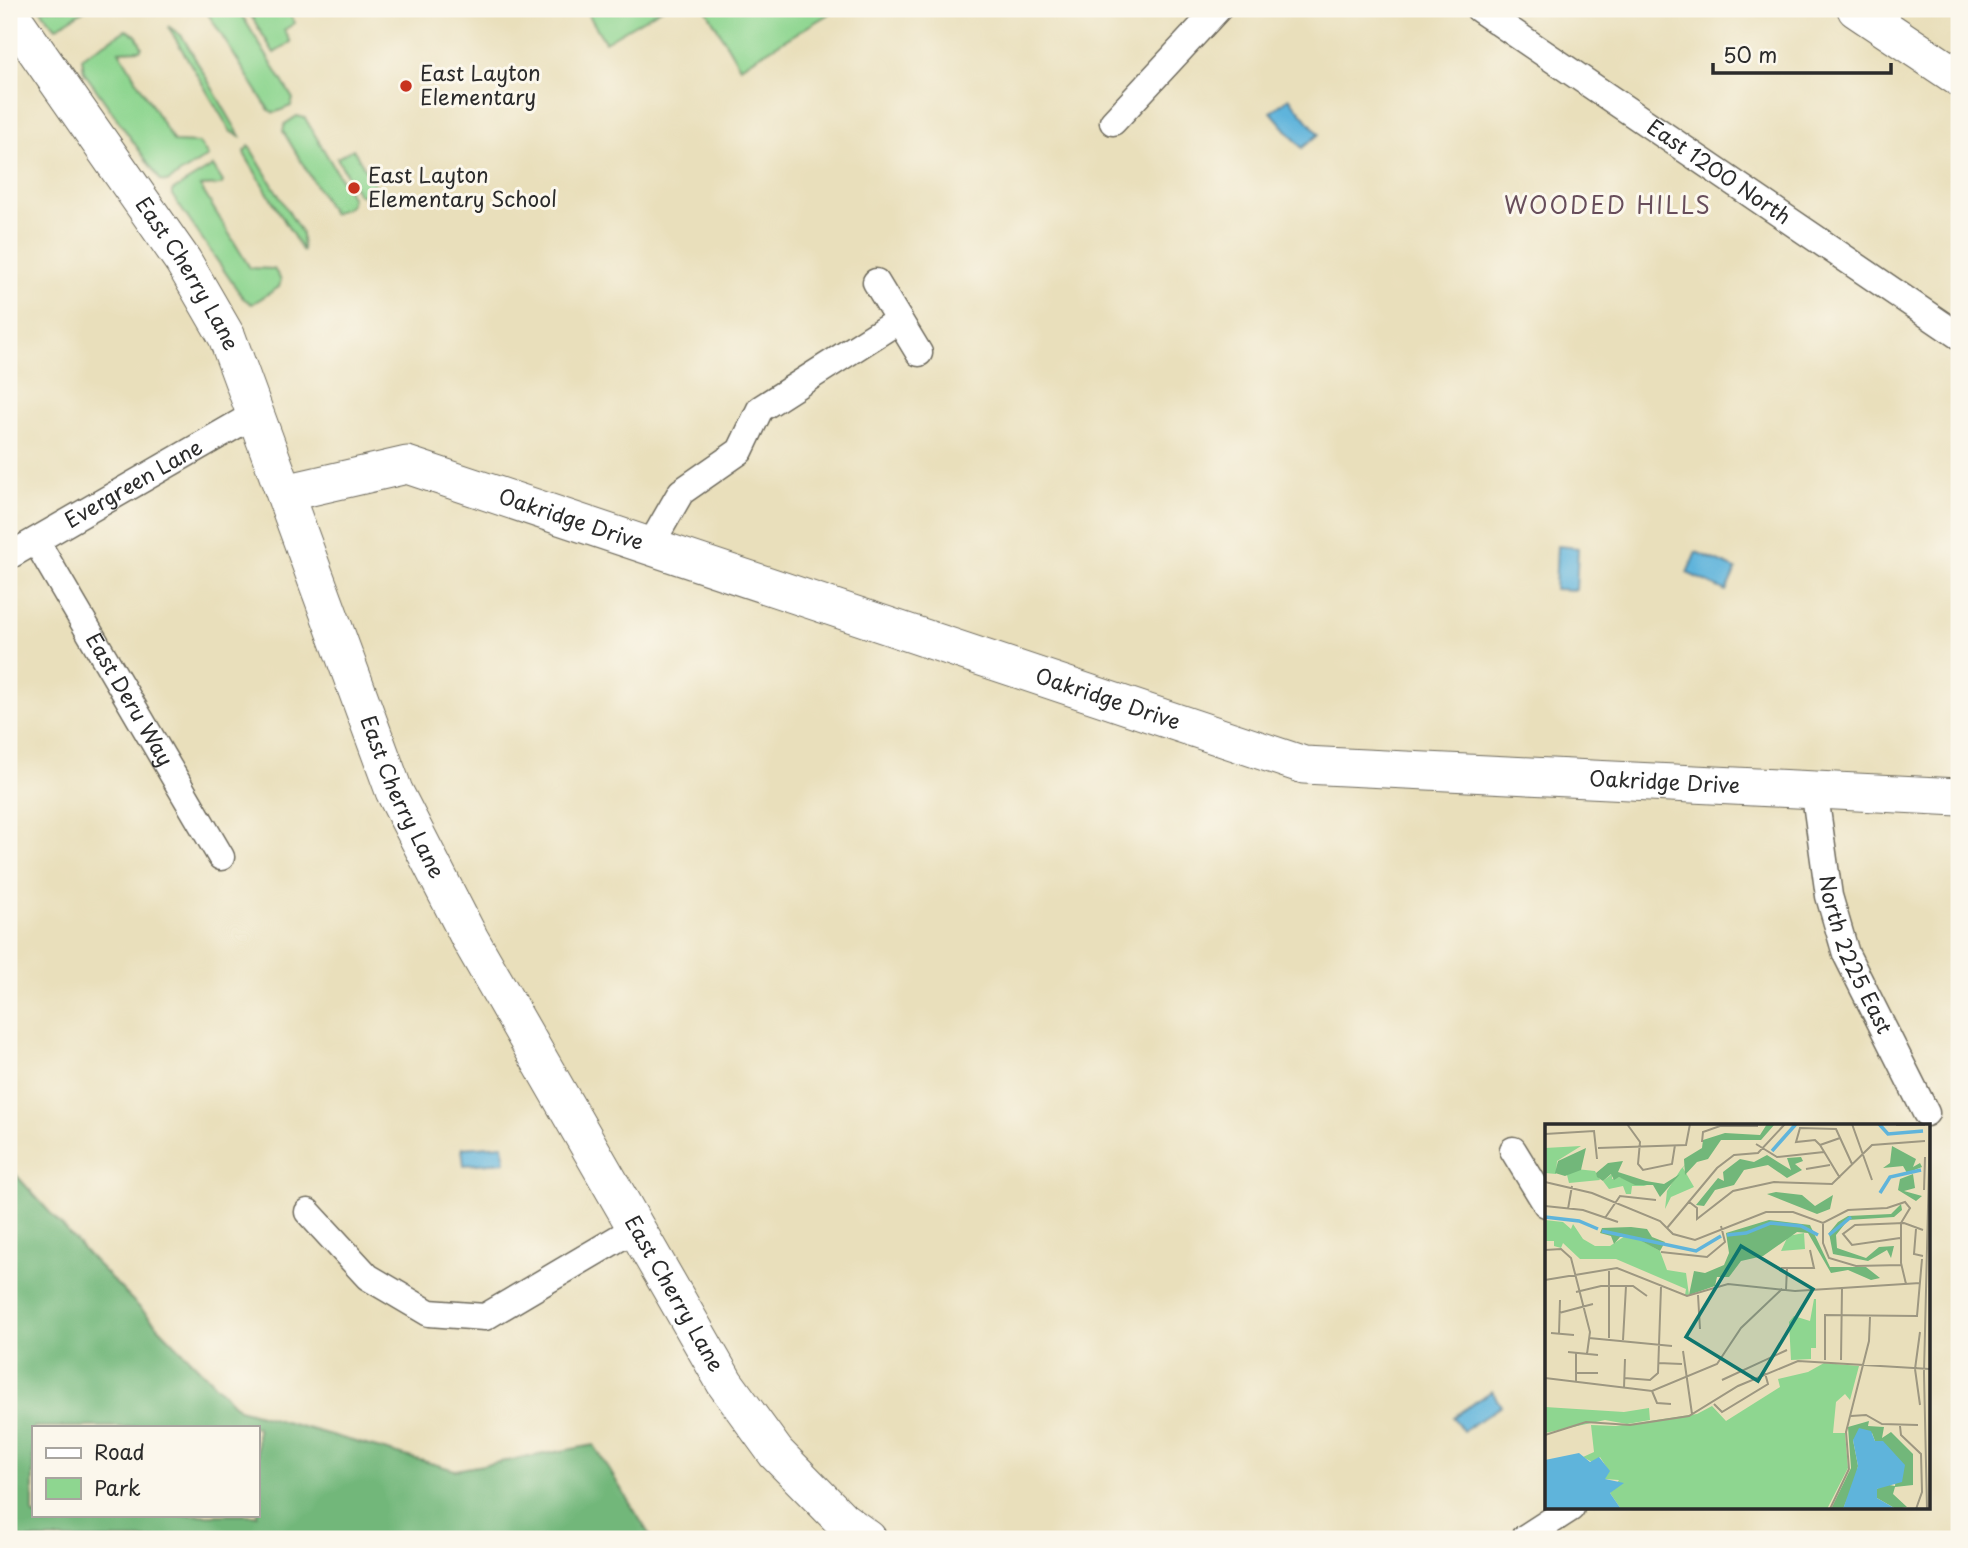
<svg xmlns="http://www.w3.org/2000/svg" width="1968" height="1548" font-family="'Playpen Sans',sans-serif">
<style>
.green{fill:#8ed690;stroke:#5c805e;stroke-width:2}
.forest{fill:#72b77a;stroke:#4e7152;stroke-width:2;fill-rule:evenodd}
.water{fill:#5fb4db;stroke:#457083;stroke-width:2}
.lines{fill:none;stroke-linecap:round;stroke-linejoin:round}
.street-casing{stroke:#6e6a5d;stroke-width:29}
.secondary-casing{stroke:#6e6a5d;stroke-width:39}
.street{stroke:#fff;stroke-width:26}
.secondary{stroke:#fff;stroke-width:37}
.poi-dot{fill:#c8321e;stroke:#fbf7ec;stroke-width:2.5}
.labels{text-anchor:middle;stroke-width:6;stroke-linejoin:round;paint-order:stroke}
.poi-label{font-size:21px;fill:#2b2b2b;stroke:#fbf7ec;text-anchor:start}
.street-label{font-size:21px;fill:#2b2b2b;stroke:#fbf7ec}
.neighbourhood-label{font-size:23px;letter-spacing:2px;fill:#684e5b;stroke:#fbf7ec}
.inset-river{fill:none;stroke:#5fb4db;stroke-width:3.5}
.inset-road{fill:none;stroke:#9d9781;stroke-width:2}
.view{fill:#0f766e;fill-opacity:0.15;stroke:#0f766e;stroke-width:3.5}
.inset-edge{fill:none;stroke:#2b2b2b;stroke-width:3.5}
</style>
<rect width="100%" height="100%" fill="#fbf7ec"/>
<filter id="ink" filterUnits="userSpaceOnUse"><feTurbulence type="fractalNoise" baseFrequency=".0143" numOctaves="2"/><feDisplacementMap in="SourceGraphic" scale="14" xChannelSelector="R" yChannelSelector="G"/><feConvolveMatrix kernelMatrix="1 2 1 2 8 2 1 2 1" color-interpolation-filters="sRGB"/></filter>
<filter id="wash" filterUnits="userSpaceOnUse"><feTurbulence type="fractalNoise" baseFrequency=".00686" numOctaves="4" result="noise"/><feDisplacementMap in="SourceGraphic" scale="28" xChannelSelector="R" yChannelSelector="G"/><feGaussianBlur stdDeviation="1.57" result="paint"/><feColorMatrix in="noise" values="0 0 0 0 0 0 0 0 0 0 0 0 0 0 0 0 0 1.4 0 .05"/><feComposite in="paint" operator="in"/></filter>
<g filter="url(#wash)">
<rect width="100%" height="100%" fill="#e9dfbb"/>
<!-- green -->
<path class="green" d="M 40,9 L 86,9 L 56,28 Z
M 205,9 L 238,9 L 293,99 L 291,106 L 274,113 L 269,110 Z
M 247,9 L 287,9 L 295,23 L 284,30 L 291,42 L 274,53 Z
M 585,9 L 661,9 L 605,42 Z
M 706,9 L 837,9 L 740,67 Z
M 168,26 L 182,36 L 240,136 L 231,132 Z
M 126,30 L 136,35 L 142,47 L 140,50 L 119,51 L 174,142 L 199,143 L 208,156 L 167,182 L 161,181 L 84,72 L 82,57 Z
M 297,116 L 305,118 L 352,198 L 350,206 L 333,214 L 283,131 L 285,124 Z
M 249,146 L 302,234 L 303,252 L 245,155 L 244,151 Z
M 353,149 L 378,190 L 366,196 L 358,194 L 337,158 Z
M 213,166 L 223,182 L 221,185 L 200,186 L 250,268 L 274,269 L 281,280 L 279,287 L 252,304 L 243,298 L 172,195 L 172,191 Z"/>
<!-- forest -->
<path class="forest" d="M 9,1167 L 89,1256 L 239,1409 L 455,1470 L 594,1445 L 652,1539 L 9,1539 ZM 33,1427 L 257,1427 L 257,1515 L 33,1515 Z"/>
<!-- water -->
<path class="water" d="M 1289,98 L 1319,134 L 1302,148 L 1271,112 Z
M 1557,546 L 1578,548 L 1576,590 L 1555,589 Z
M 1696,552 L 1736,569 L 1726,591 L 1687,573 Z
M 503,1145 L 505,1162 L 464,1165 L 462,1148 Z
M 1492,1391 L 1501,1406 L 1463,1431 L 1453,1417 Z"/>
</g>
<g filter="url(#ink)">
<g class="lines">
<defs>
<g id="street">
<path id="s1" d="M 1479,9 L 1959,336"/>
<path d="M 1113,122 L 1218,9"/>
<path d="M 876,282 L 919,353"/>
<path id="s2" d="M 36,541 L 221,857"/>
<path d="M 650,546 L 681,492 L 740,451 L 760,409 L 899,320"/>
<path id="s3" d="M 9,556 L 257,413"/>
<path id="s4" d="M 1814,788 L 1829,896 L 1846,954 L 1926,1113"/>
<path d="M 1513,1150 L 1546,1204"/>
<path d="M 308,1212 L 368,1277 L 429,1313 L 485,1317 L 634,1229"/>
<path d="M 1523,1539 L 1571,1508"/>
</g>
<g id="secondary">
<path d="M 1856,9 L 1959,78"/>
<path id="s5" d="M 9,12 L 183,261 L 227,337 L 394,791 L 470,939 L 725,1383 L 776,1453 L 842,1520 L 868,1539"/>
<path id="s6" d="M 285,493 L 407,465 L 1304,765 L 1959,797"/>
</g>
</defs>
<!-- street casing -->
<use href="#street" class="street-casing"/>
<!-- secondary casing -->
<use href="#secondary" class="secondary-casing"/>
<!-- street -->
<use href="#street" class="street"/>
<!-- secondary -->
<use href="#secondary" class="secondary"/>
</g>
</g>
<!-- markers -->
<g class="poi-dot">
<circle cx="406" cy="86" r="7"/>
<circle cx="354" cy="188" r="7"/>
</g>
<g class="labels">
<!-- poi labels -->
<g class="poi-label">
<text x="420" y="81">East Layton<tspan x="420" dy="24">Elementary</tspan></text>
<text x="368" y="183">East Layton<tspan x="368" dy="24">Elementary School</tspan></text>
</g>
<!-- street labels -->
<g class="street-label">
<text dy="7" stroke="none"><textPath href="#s1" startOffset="290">East 1200 North</textPath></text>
<text dy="7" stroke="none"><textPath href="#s5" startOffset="317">East Cherry Lane</textPath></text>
<text dy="7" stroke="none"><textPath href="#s3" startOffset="144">Evergreen Lane</textPath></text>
<text dy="7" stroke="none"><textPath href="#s6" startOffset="298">Oakridge Drive</textPath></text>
<text dy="7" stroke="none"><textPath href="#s2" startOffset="184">East Deru Way</textPath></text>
<text dy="7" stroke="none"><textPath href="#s6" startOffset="864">Oakridge Drive</textPath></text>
<text dy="7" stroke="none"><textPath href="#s6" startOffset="1432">Oakridge Drive</textPath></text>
<text dy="7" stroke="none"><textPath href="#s5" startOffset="884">East Cherry Lane</textPath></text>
<text dy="7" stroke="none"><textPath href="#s4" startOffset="173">North 2225 East</textPath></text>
<text dy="7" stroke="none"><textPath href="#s5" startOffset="1451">East Cherry Lane</textPath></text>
</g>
<!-- neighbourhood labels -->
<g class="neighbourhood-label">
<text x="1608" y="214">WOODED HILLS</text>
</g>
</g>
<!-- overview -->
<g transform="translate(1545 1124)">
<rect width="385" height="385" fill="#e9dfbb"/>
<path d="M 36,22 L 12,37 L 11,50 L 0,49 L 0,24 ZM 142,39 L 138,44 L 149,63 L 126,73 L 120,85 L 122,67 L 136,45 ZM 31,45 L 50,47 L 55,56 L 24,59 L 22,51 ZM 67,50 L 67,55 L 74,53 L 102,62 L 87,62 L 86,70 L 81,70 L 78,62 L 64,65 L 58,57 ZM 0,96 L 18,98 L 26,105 L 28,100 L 38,115 L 50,122 L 65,122 L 80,112 L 92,114 L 115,127 L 122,146 L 141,149 L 144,171 L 140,171 L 141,165 L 71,135 L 35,135 L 18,119 L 16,124 L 9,122 L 9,117 L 0,117 ZM 259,109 L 260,125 L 236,127 L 243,112 ZM 269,175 L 271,175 L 271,224 L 266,224 L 266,235 L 246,236 L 244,198 L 249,192 L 265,197 ZM 279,239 L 314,242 L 305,276 L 300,270 L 291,278 L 288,309 L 300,309 L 303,344 L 282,385 L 76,385 L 65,369 L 74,356 L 59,355 L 62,344 L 55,333 L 47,338 L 38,333 L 49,328 L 46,301 L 71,302 L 152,290 L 167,282 L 181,297 L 235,263 L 233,255 L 263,248 ZM 0,283 L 79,288 L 104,284 L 105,296 L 82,300 L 60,296 L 0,309 Z" fill="#8ed690"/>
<path d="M 222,0 L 230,0 L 216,16 L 176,16 L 163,35 L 152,38 L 140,51 L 139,35 L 157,24 L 158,16 L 180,9 L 215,11 ZM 347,22 L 371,35 L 368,43 L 375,39 L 377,43 L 362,49 L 358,42 L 338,44 L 345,39 ZM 41,24 L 36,46 L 20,52 L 10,49 L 13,37 ZM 222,31 L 246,46 L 242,34 L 256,33 L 258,37 L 250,40 L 257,46 L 242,54 L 223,41 L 199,46 L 189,61 L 170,66 L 159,82 L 151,81 L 173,54 L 179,57 L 178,48 L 195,35 L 209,38 ZM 78,37 L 73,48 L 101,57 L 119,60 L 135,50 L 115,73 L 108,61 L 90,61 L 74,53 L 69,56 L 66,50 L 58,57 L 52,53 L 51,49 L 63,39 ZM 368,50 L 370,64 L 359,67 L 377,72 L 371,77 L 353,66 L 355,55 ZM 231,68 L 257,71 L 270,82 L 288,71 L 285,85 L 272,90 L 222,70 ZM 356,80 L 357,86 L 349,93 L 303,96 L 291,111 L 292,124 L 321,134 L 334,123 L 349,122 L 346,134 L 342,126 L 323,137 L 288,130 L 284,109 L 293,98 L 303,92 L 346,90 ZM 224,96 L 265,101 L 285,143 L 321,143 L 335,154 L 326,156 L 303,146 L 286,149 L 263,109 L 252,108 L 218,132 L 196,137 L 184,153 L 172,153 L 170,162 L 144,171 L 149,147 L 160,149 L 179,141 L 184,129 L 181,109 ZM 86,103 L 102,105 L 107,113 L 120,118 L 115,127 L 89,113 L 75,113 L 69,120 L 66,112 L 55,109 L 57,104 ZM 324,297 L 323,302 L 339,303 L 337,314 L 346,308 L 368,330 L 368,361 L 350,363 L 348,370 L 362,383 L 351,385 L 332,374 L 332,365 L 339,360 L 350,362 L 352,334 L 330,317 L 327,309 L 308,316 L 313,342 L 310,356 L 298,385 L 286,385 L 306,344 L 303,303 Z" fill="#72b77a"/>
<path d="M 314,304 L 326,307 L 330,317 L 338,317 L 360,341 L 357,358 L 332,365 L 332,374 L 351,385 L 298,385 L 313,342 L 308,316 ZM 34,329 L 45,338 L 54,333 L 65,347 L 60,355 L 79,359 L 65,369 L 76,385 L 0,385 L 0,336 Z" fill="#5fb4db"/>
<path class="inset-river" d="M 334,0 L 343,10 L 378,7M 227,27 L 251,0M 335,69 L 345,53 L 376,46M 0,93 L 34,97 L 53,105M 57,107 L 151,127 L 176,112M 182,111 L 201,109 L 226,99 L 256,102 L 273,111M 284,111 L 306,93"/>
<path class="inset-road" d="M 82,0 L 95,18 L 93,40 L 98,46 L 127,40 L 130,21M 307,0 L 327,56M 351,1 L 380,1M 0,10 L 49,7 L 52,35M 157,18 L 158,8 L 175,2 L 213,2M 211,20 L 232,33 L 279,28M 275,21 L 270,16 L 251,18 L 255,4 L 291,5 L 307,40M 275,21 L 295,54M 275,21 L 295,14M 53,24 L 141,21 L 145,0M 261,45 L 285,41M 0,58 L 47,69 L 115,97 L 128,110 L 150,116 L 221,88 L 248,88 L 278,99 L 303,86 L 342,84 L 360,78 L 365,84 L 356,99 L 356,139 L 361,160M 379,66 L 380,33M 143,77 L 152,84 L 152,95 L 188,67 L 229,58 L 287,60 L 327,21 L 380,17M 0,82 L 38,86 L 73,98M 23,85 L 27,62M 60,94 L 75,72 L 111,76M 278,99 L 278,119 L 284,134 L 311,142 L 356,141M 122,104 L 172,44 L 189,31 L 213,29 L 240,0M 371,105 L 369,130 L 378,132M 355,114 L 307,121 L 298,110 L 310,101 L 359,99 L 378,106M 0,126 L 16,125 L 26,134 L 45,208 L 42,230M 116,128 L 162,133 L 180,118 L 176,102M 236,144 L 269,144 L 265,126M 64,145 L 64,214M 0,156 L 72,144 L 142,172 L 183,160 L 250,167 L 375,159M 241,166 L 242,144M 31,168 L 56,162 L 88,162 L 102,172M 153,171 L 155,205M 14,189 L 48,180M 375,208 L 370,245 L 375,281M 6,209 L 29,211M 14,209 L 15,176M 44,214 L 127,222M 78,216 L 81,162M 138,227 L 147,290M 23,228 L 53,231M 31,229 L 31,258M 280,236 L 280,191 L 372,192 L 377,135M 296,236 L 297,164M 113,239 L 137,240M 31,249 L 53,249M 0,254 L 107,267 L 172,240 L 196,204 L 237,165M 79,254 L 105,256 L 113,249 L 116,163M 177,256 L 242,226M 79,264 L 80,235M 107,267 L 112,279 L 126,280M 169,280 L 177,288 L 223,260 L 220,249M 306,292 L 321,291 L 337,300 L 373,301M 355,302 L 356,311 L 376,330 L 377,368 L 371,385M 0,311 L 41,298 L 85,301 L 144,292 L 193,262 L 253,237 L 385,245M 285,385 L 304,345 L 301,308 L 324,217 L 325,193M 382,385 L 379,249 L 385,0"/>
<path class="view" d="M 196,122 L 268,165 L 213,257 L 141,213 Z"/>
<rect width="385" height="385" class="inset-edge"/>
</g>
<!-- margin -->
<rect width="1968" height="1548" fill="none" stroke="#fbf7ec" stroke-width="35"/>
<!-- legend -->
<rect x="32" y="1426" width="228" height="91" fill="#fbf7ec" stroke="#a8a59f" stroke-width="2"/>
<rect x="46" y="1448" width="35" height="10" fill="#ffffff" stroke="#a8a59f" stroke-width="2"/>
<text x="94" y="1460" font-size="21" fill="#2b2b2b">Road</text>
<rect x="46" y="1478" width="35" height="21" fill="#8ed690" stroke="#a8a59f" stroke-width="2"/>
<text x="94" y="1496" font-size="21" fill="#2b2b2b">Park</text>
<!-- scale -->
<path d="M1713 63v10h178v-10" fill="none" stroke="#2b2b2b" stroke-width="3.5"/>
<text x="1723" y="63" font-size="21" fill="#2b2b2b" stroke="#fbf7ec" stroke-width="5" paint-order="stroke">50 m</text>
</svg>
